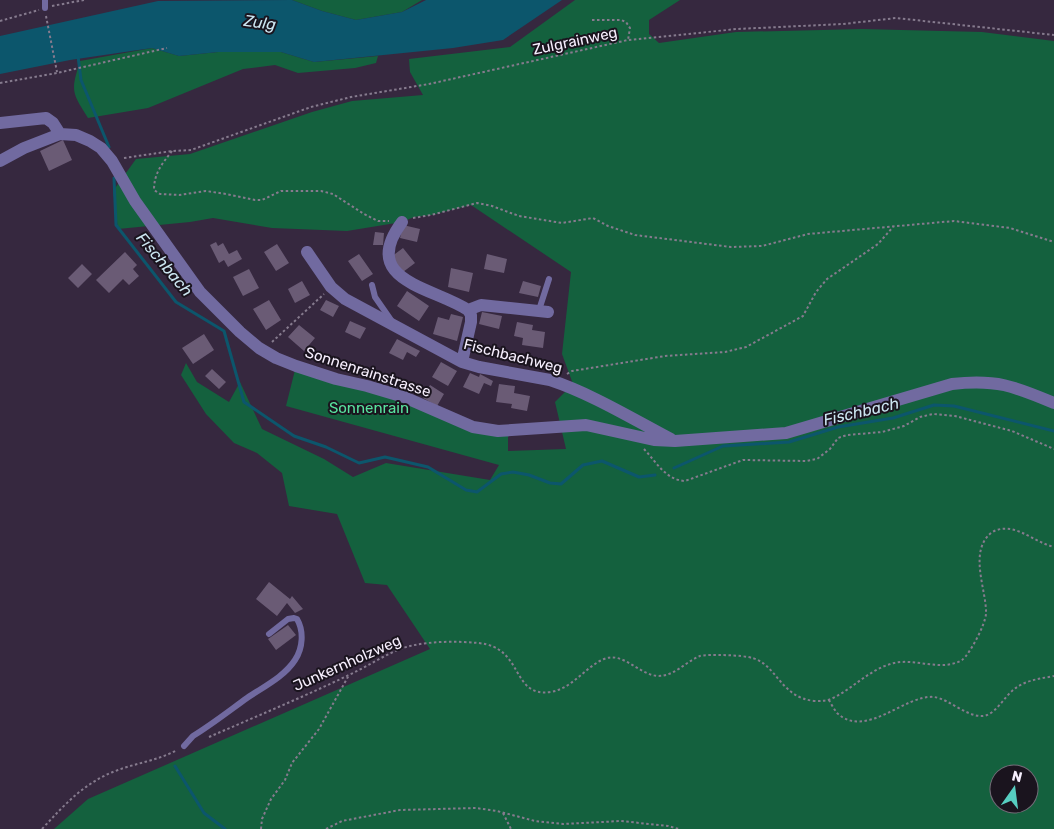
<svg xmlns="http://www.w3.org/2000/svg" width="1054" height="829" font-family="Rubik,sans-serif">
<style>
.green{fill:#14613e;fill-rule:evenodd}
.water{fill:#0c566c}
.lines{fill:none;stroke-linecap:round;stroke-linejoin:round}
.stream{stroke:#0c566c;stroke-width:3}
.building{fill:#6a5b75}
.path{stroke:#867b8e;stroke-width:2;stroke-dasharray:2.5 2.5;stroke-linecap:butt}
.service{stroke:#716aa0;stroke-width:6}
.minor{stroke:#716aa0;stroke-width:12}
.labels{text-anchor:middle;stroke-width:4;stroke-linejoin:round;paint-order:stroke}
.street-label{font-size:15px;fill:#f6eefd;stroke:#1a141e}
.park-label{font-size:15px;fill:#59e39f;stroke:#1a141e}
.water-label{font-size:16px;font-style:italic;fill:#cce6f1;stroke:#1a141e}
</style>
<rect width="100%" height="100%" fill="#36283f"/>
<!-- green -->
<path class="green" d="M 292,0 L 422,0 L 402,12 L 356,20 L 322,11 Z
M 575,0 L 680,0 L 649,20 L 649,34 L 659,43 L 736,32 L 862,29 L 982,32 L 1054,41 L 1054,829 L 54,829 L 88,799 L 430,649 L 387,585 L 365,583 L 337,514 L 289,506 L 282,473 L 257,453 L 234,443 L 206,414 L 181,375 L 186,363 L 197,382 L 229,402 L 240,382 L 262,429 L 324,459 L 353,477 L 386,463 L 490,480 L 499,465 L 286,406 L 296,366 L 464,424 L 508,430 L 508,451 L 566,449 L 555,402 L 573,384 L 562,354 L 571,272 L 471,205 L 431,215 L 414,217 L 402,222 L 347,231 L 272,228 L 213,218 L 190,222 L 118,229 L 113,191 L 136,159 L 190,154 L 312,112 L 352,101 L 423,95 L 410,72 L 409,59 L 510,47 ZM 999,774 L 1029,774 L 1029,804 L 999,804 Z
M 152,48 L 179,56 L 218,52 L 281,52 L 314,62 L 378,56 L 376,63 L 355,68 L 298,73 L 275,65 L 243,69 L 148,108 L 88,118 C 71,91 71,91 80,61 Z"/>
<!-- water -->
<path class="water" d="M 292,0 L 322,11 L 356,20 L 402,12 L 426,0 L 562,0 L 503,40 L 453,48 L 314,62 L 281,52 L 218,52 L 179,56 L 152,48 L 70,60 L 0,74 L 0,36 L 158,1 Z"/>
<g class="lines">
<!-- stream -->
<path class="stream" d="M 78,56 L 81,80 L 109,147
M 114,178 L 116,225 L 176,302 L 224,331 L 244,402 L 294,436 L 326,447 L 359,463 L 385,457 L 428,467 L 466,490 L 477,492 L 501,474 L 513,472 L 529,475 L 550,483 L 561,484 L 583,465 L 602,461 L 639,477 L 655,475
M 674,468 L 723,446 L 789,442 L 838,427 L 893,418 L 934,405 L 954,406 L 1054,431
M 175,766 L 204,813 L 225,829"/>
</g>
<!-- building -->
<path class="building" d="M 63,140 L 72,160 L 49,171 L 40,151 Z
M 403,225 L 420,229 L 417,242 L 400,238 Z
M 375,232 L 384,233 L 383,245 L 373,245 Z
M 216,242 L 218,246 L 223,243 L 229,254 L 237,250 L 242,259 L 228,267 L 224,260 L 219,263 L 210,245 Z
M 277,244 L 289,263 L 276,271 L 264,252 Z
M 403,248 L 415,263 L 403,272 L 391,257 Z
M 125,252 L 137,265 L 133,269 L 139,276 L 129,285 L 123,279 L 109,293 L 96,280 Z
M 359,254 L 373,274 L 362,281 L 348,261 Z
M 487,254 L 507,259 L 504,273 L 484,269 Z
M 82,264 L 92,274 L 78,288 L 68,278 Z
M 451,268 L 473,273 L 469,292 L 448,287 Z
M 249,269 L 259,288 L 243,296 L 233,277 Z
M 302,281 L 310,295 L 295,303 L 288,289 Z
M 523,281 L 541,286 L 538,297 L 519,293 Z
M 407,291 L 429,306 L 419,321 L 397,306 Z
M 269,300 L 281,320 L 266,330 L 253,309 Z
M 326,300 L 339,306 L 333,317 L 320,310 Z
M 482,312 L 502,316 L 499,329 L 479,324 Z
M 451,314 L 463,317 L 457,341 L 433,334 L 438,317 L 449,320 Z
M 350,321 L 366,328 L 360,339 L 345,332 Z
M 517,322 L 533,325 L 532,330 L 545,332 L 543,348 L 522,345 L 523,338 L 514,336 Z
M 299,325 L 315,338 L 304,351 L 288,337 Z
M 204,334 L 214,350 L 193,364 L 182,348 Z
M 397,339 L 420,351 L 416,357 L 407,352 L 403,360 L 389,353 Z
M 441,362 L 457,371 L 448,386 L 432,377 Z
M 212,369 L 226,382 L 219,389 L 205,376 Z
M 470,373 L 479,377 L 480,374 L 493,381 L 491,386 L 484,383 L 479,394 L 463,387 Z
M 499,384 L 515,386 L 514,393 L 530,396 L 527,411 L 511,408 L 512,404 L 496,402 Z
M 430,385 L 444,394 L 437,406 L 423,398 Z
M 269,582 L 290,599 L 292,596 L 303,609 L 295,613 L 287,603 L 277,616 L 256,599 Z
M 288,625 L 296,635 L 276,650 L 268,639 Z"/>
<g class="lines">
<!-- path -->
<path class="path" d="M 52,6 L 84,0
M 46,16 L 57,72
M 592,20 L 621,20 L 626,22 L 630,28 L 628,40
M 0,21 L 39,10
M 0,83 L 57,73 L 167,48
M 172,151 C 162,164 154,173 154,190 L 160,194 L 179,195 L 206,191 L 226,194 L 255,200 L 262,200 L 281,191 L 321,191 L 333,194 L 364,214 L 378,221 L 389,221
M 124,158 L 172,151 L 191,150 L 311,107 L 351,97 L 429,84 L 628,40 L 737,29 L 843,24 L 896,18 L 1054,35
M 413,218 L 431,215 L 477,203 L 492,206 L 519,216 L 562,223 L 593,218 L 608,226 L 635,235 L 731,247 L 762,246 L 808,234 L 954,221 L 1010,228 L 1054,242
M 272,342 L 324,294
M 567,374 L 572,371 L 665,356 L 725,352 L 746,347 L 803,316 L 816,292 L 827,279 L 878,244 L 893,227
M 644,449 C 657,463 666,480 685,481 L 743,460 L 806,461 L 817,459 L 830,449 L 838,438 L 847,435 L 882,432 L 904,426 L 920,417 L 933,414 L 955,416 L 1012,431 L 1054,449
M 829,700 C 831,704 834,709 837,713 C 866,740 905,694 934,697 C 950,699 971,721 987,715 C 997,711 1004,698 1012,691 C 1024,680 1039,679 1054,676
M 209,737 C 257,716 306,696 353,673 C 372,664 390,651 410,646 C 431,641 457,641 478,643 C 525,647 510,698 551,692 C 573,688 585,667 604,659 C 623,651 639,675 658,676 C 675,676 685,662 700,656 C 707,654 744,655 752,658 C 777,664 780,698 815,701 C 821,701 826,701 831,699 C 853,689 869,669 894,663 C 915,658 942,672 962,660 C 970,654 985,625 986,614 C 987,591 968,552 991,533 C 996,529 1004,528 1010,529 C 1024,531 1038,543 1054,547
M 503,813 L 511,829
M 42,829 C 66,803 85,782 118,770 C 137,763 159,760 177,750
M 261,829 L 262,819 L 271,799 L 285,780 L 292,763 L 319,729 L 349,675
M 326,829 L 342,821 L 400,810 L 476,808 L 497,811 L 535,821 L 563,824 L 621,821 L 668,826 L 679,829"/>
<!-- service -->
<path class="service" d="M 45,0 L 45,8
M 372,285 L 375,297 L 391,320
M 539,310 L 549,279
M 184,746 L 193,736 C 211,725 229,711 247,698 C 263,687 284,677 295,660 C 303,648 304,631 297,619 L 294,618 L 288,619 L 269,634"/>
<!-- minor -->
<path class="minor" d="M 0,123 L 46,118 L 53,123 L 60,134
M 0,161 L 24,148 L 60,134 L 76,135 L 90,141 L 101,148 L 112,161 L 135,201 L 200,292 L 240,332 L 259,348 L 276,358 L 296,366 L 336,379 L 367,386 L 404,397 L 473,427 L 498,431 L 586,425 L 654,440 L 675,441 L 786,433 L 952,384 C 996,379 1014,386 1054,403
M 402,222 C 358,281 433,287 468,310 L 471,315 L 471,322 L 462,362
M 307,252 L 331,287 L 345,299 L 462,362 L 479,367 L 550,380 C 592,394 631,418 671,439
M 468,310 L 481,305 L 548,312"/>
</g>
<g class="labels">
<!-- street labels -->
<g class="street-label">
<text transform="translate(575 41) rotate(-12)" y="5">Zulgrainweg</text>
<text transform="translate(513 356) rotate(14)" y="5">Fischbachweg</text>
<text transform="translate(368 372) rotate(18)" y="5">Sonnenrainstrasse</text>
<text transform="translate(347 663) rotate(-24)" y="5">Junkernholzweg</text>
</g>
<!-- park labels -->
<g class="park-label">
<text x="369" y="413">Sonnenrain</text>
</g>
<!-- water labels -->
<g class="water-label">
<text transform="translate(260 22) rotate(8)" y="6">Zulg</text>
<text transform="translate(165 264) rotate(50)" y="6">Fischbach</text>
<text transform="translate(861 411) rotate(-13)" y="6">Fischbach</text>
</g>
</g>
<!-- north arrow -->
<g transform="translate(1014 789) rotate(14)"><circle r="24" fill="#1a141e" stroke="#726b77"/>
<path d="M0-4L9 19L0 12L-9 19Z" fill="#57cec1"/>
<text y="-8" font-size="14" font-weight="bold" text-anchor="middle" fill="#f6eefd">N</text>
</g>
</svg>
